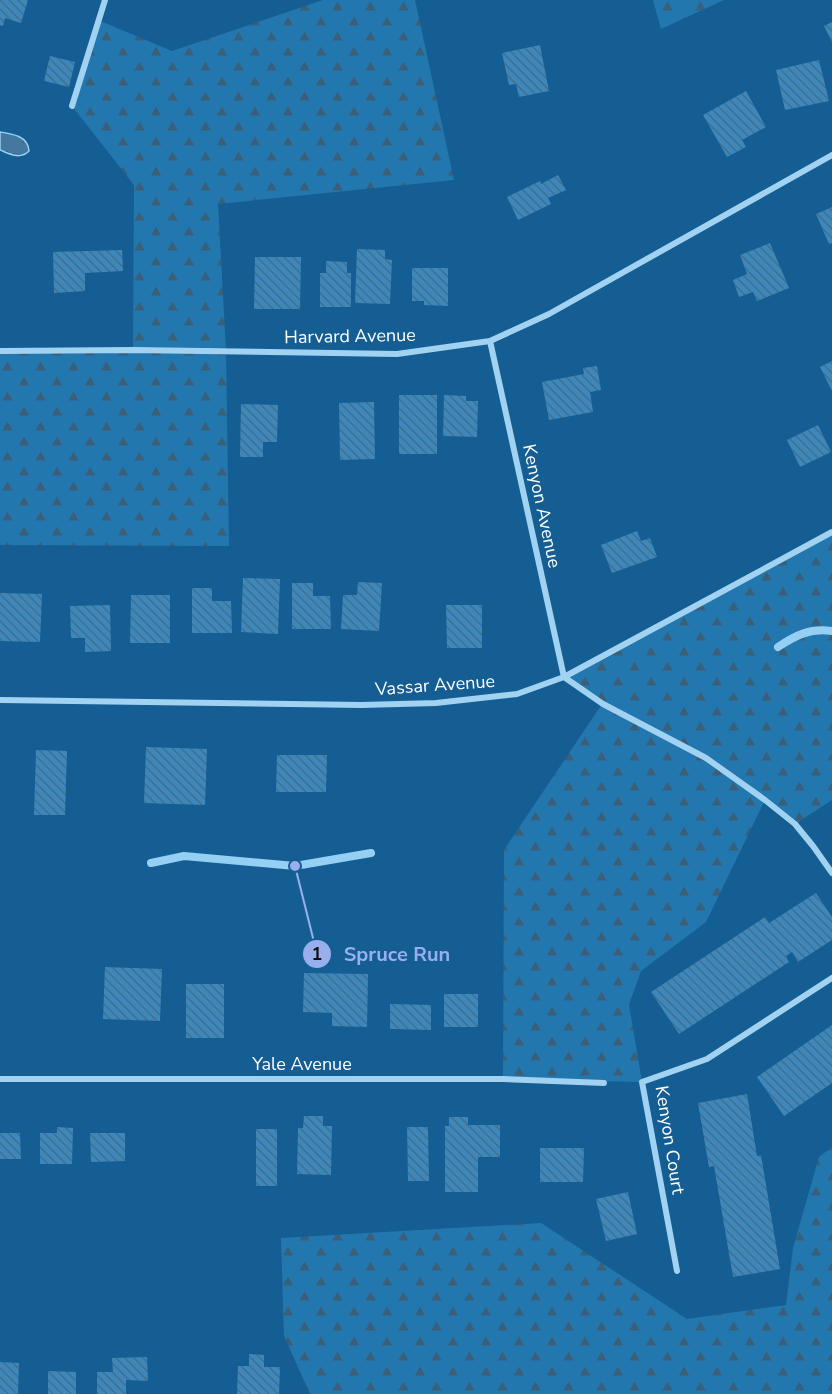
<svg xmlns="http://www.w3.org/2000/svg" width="832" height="1394" font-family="'Nunito Sans',sans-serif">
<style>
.forest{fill:url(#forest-firs)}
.water{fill:url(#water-ripples);stroke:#95cff4;stroke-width:1.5}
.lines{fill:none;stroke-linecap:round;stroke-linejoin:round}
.stream{stroke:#95cff4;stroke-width:8}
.building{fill:url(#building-back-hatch)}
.street{stroke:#a2d2f1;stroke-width:6}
.labels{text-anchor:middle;stroke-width:6;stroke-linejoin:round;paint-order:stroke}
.street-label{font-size:18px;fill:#fff;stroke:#145e93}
.leader{fill:none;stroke:#99afed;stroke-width:2}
.callout-dot{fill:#99afed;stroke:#145e93;stroke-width:2}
.mark-label{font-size:18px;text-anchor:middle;font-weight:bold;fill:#111}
.callout-label{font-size:20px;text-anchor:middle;font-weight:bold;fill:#99afed;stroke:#145e93;stroke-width:6;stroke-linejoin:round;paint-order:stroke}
</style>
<defs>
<pattern id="forest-firs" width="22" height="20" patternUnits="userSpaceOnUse" patternTransform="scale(1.5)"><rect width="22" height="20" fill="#2377af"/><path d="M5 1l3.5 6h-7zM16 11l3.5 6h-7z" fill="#3a5f79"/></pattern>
<pattern id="water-ripples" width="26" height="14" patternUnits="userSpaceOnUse" patternTransform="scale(1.5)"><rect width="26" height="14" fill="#44789e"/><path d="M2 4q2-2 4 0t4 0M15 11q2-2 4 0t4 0" fill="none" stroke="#486071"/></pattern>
<pattern id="building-back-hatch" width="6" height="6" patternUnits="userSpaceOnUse" patternTransform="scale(1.5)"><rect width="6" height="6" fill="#3d87ba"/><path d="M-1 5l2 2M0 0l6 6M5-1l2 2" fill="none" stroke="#436f8e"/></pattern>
</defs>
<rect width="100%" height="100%" fill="#145e93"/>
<!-- forest -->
<path class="forest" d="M 323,0 L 415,0 L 454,180 L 218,204 L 226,351 L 229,546 L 0,545 L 0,351 L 133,349 L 134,185 L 72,106 L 98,20 L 172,51 Z
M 653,0 L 724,0 L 661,29 Z
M 832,532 L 832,800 L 795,824 L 765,800 L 706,922 L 641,971 L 629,1005 L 642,1082 L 503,1079 L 504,850 L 602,704 L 564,677 Z
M 832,1147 L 832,1394 L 310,1394 L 284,1336 L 281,1238 L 541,1223 L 687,1319 L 786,1305 L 793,1248 L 819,1157 Z"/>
<!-- water -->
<path class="water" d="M 0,132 C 13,134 28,136 29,151 C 20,160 10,154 0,150 Z"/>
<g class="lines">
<!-- stream -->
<path class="stream" d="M 778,647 C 796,635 810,628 832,631
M 151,863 L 184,856 L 295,866 L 371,853"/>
</g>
<!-- building -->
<path class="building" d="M 0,0 L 28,0 L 21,23 L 5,18 L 3,26 L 0,25 Z
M 832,22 L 832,42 L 824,26 Z
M 540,45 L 549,91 L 519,97 L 516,84 L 509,85 L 502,53 Z
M 50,56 L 75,62 L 69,87 L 44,81 Z
M 819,60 L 829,101 L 785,110 L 776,70 Z
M 746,91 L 766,127 L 742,140 L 746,147 L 727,157 L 703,115 Z
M 558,175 L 566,190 L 548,198 L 551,204 L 518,220 L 507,197 L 540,181 L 541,184 Z
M 832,207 L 832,243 L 829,244 L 816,214 Z
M 770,243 L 789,288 L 757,301 L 753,292 L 739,297 L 733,280 L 747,274 L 740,255 Z
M 357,249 L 385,250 L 385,259 L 392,260 L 390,304 L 355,303 Z
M 122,250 L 123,271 L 85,273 L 85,291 L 54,293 L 53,252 Z
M 255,257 L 301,257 L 300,309 L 254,309 Z
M 326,261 L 347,262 L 347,273 L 351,273 L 351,307 L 320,307 L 320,273 L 326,273 Z
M 412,268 L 448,268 L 448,306 L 424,305 L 424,301 L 412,301 Z
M 832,361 L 832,391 L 820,367 Z
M 597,366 L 601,390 L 590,392 L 593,412 L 549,420 L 542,382 L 584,374 L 583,368 Z
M 399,395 L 437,395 L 437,454 L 399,454 Z
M 444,395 L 466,396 L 466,401 L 478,401 L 477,437 L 443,436 Z
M 374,402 L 375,459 L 340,460 L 339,403 Z
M 241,404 L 278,405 L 277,442 L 263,442 L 263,457 L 240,457 Z
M 818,425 L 831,452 L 800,467 L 787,440 Z
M 637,531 L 641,541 L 650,538 L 657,557 L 612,573 L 601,545 Z
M 243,578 L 280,579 L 278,634 L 241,632 Z
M 358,582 L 382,583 L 379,631 L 341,629 L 343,595 L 357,595 Z
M 292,583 L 313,583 L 313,596 L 330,596 L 331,629 L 292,629 Z
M 192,588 L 212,588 L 212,601 L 231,601 L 232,633 L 192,633 Z
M 0,593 L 42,594 L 40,642 L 0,641 Z
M 131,595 L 170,595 L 170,643 L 130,643 Z
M 110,605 L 111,651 L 85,652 L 85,638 L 71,638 L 70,606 Z
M 446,605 L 482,605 L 482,648 L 447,648 Z
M 146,747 L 207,749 L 205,805 L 144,803 Z
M 36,750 L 67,751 L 65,815 L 34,815 Z
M 277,755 L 327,755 L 326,792 L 276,792 Z
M 816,893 L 832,917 L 832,940 L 798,962 L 792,952 L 786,956 L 789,962 L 679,1034 L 651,992 L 765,917 L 769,923 Z
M 105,967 L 162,969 L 160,1021 L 103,1019 Z
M 304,973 L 368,974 L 367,1027 L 332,1026 L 332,1013 L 303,1012 Z
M 186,984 L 224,984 L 224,1038 L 186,1038 Z
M 444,994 L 478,994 L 478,1027 L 444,1027 Z
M 390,1004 L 431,1005 L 431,1030 L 390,1029 Z
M 832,1025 L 832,1083 L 784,1116 L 757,1077 Z
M 747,1094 L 757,1156 L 761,1155 L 780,1269 L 733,1277 L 714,1166 L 709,1167 L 698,1103 Z
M 304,1116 L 323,1116 L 323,1126 L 332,1126 L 331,1175 L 297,1174 L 298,1128 L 303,1128 Z
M 449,1117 L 468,1117 L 468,1125 L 500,1125 L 500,1157 L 478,1157 L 478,1192 L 445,1192 L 445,1126 L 449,1126 Z
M 57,1127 L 73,1128 L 72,1164 L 40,1164 L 40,1133 L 57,1133 Z
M 407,1127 L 428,1127 L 429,1181 L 408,1181 Z
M 256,1129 L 277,1129 L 277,1186 L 256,1186 Z
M 0,1133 L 20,1133 L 21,1159 L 0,1159 Z
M 90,1133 L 125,1133 L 125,1161 L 91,1162 Z
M 540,1148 L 584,1148 L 583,1182 L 540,1182 Z
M 628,1192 L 637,1234 L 606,1241 L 596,1199 Z
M 249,1354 L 264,1355 L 264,1367 L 280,1367 L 279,1394 L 237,1394 L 238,1366 L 249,1366 Z
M 147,1357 L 148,1381 L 126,1380 L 126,1394 L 97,1394 L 97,1372 L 113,1372 L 112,1358 Z
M 0,1362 L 19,1363 L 18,1394 L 0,1394 Z
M 48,1371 L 76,1372 L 76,1394 L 48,1394 Z"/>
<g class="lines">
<!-- street -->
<path class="street" d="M 72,106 L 105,0
M 490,341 L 564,677 L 603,704 L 706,758 L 765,800 L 795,824 L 813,846 L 832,873
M 0,351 L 133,350 L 397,354 L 490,341 L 549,314 L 832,155
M 0,700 L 362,705 L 436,703 L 517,694 L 564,677 L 832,532
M 0,1079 L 503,1079 L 604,1083
M 677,1271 L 642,1082 L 707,1059 L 832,978"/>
</g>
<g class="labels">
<!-- street labels -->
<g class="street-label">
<text transform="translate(350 336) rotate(-1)" y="6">Harvard Avenue</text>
<text transform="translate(542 506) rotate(78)" y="6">Kenyon Avenue</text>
<text transform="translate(435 685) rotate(-4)" y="6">Vassar Avenue</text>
<text x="302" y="1070">Yale Avenue</text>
<text transform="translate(670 1140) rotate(81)" y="6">Kenyon Court</text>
</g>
</g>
<!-- callouts -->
<path class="leader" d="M295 866L317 954"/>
<g class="callout-dot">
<circle cx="295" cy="866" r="6"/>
<circle cx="317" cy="954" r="15"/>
</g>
<g class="mark-label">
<text x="317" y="960">1</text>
</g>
<g class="callout-label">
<text x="397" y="961">Spruce Run</text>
</g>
</svg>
